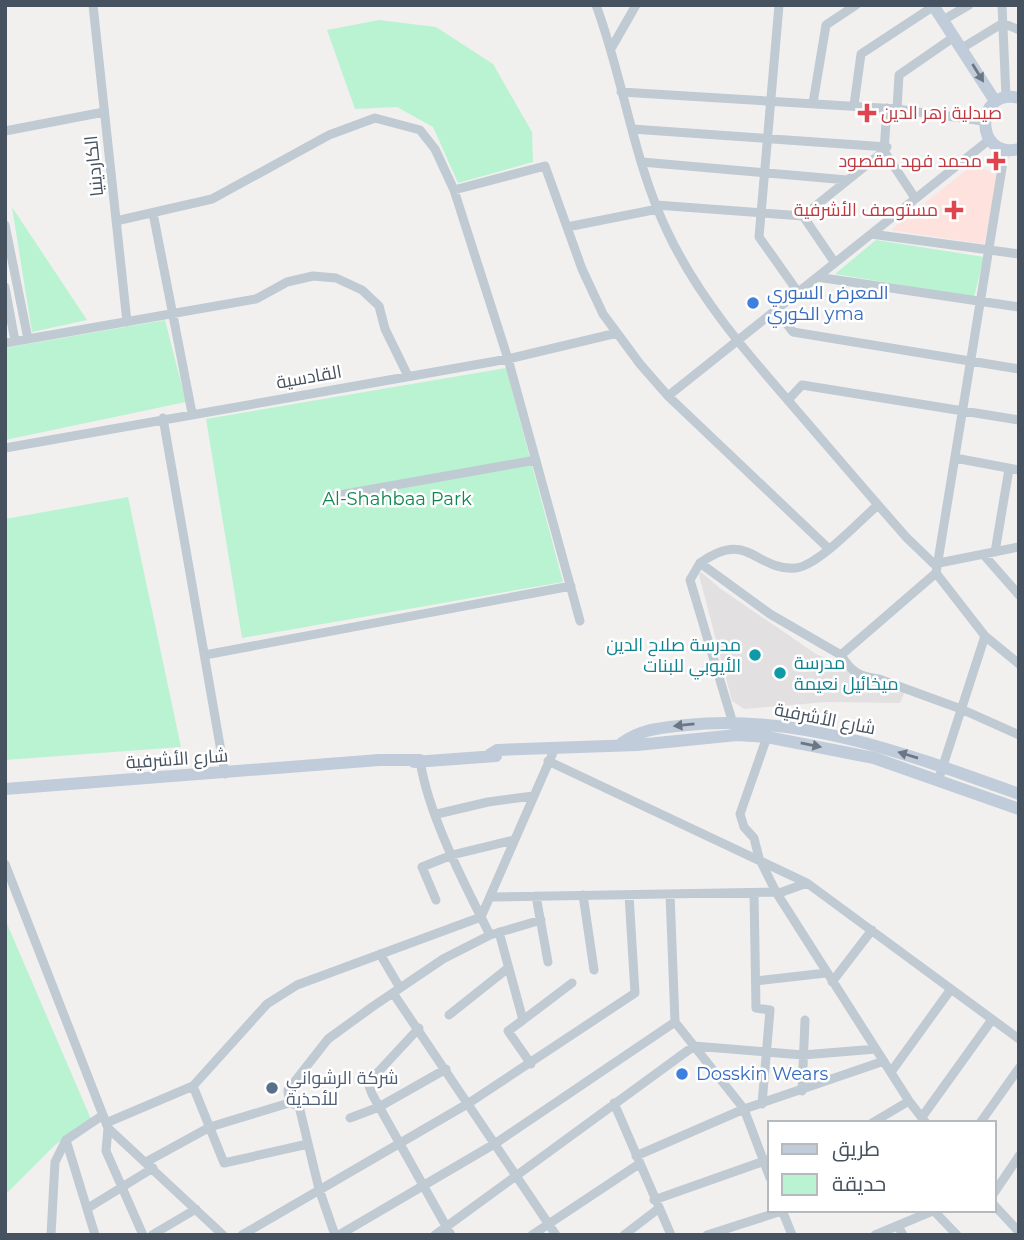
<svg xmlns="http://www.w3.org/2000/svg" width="1024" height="1240" font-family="Montserrat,Cairo,sans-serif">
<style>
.education{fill:#e3e0e1}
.medical{fill:#fde2de}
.green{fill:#baf3d2}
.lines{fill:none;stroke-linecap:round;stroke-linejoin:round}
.street{stroke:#bfcad3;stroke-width:9}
.secondary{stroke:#c0ccda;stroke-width:12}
.oneway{fill:#6b7784}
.health-dot{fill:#e0444e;stroke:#fff;stroke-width:2.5}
.shop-dot{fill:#3f7fe0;stroke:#fff;stroke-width:2.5}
.culture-dot{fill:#0f9aa8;stroke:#fff;stroke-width:2.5}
.service-dot{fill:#5c6f8a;stroke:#fff;stroke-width:2.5}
.labels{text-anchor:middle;stroke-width:5;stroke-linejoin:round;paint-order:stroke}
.health-label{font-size:18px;fill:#be3a42;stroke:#fff;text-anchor:end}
.street-label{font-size:18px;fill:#46525f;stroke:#fff}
.shop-label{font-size:18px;fill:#366cbe;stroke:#fff;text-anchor:start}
.park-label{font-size:18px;fill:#0e884e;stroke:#fff}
.culture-label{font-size:18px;fill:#0d838f;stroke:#fff;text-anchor:end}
.service-label{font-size:18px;fill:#4e5e75;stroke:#fff;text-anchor:start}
</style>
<rect width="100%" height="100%" fill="#f2efef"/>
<!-- education -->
<path class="education" d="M 701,572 L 721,589 L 816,654 L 905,691 L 900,703 L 827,702 L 744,709 L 732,701 L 699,575 Z"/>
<!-- medical -->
<path class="medical" d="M 974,164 L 998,176 L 984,244 L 891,230 Z"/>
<!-- green -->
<path class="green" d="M 379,20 L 436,27 L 493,64 L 532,132 L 533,162 L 458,183 L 433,127 L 397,107 L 355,109 L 327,30 Z
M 12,207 L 87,320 L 32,332 Z
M 876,240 L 984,257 L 974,297 L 835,274 Z
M 165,320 L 186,402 L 5,440 L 5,348 Z
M 506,368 L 563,582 L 242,638 L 206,419 Z
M 128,497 L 181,747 L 5,760 L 5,519 Z
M 5,919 L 91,1119 L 55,1145 L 5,1195 Z"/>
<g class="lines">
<!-- street -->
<path class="street" d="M 93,5 L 127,322
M 596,5 C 624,80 633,161 668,233 C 699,298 745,351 792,405 C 830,449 868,494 907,538 L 934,564 L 1019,547
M 779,5 L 759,237 L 798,292
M 1002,5 L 1006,97
M 943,20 L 969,5
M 612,47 L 636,5
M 962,48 L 1003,23 L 1019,30
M 621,92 L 897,109 L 983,121
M 813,103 L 826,25 L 856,5
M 854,105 L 861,54 L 934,6
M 887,108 L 884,151 L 915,198
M 897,109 L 899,75 L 954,37
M 632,129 L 887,147
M 5,131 L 104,112
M 642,162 L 847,180
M 454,190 L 545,166 L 582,269 L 603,314 L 640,364 L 668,396 L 828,548
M 656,205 L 803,216
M 153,213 L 192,413
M 116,221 L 212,199 L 329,135 L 375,118 L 420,130 L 435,149 L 454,190 L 508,359 L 580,621
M 5,225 L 28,339
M 567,227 L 658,209
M 871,234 L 1019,254
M 835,263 L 803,216 L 884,151
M 817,277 L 1019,307
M 5,287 L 15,341
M 776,310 L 793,332 L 1019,369
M 5,343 L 256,299 L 287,282 L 313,276 L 336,278 L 362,290 L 379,306 L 385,329 L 408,376
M 668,396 L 989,140
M 788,400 L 802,385 L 1019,420
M 163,418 L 225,774
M 5,448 L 508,359 L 617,333
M 955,458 L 1019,470
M 328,497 L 536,460
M 995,552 L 1009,469
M 983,554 L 1019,595
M 700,563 C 749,528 754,571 796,568 C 818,566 860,520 878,505
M 936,573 L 985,636 L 939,778
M 985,636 L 1019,664
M 205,655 L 571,586
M 841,655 C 851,672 860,677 879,679 L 961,709 L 1019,735
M 734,727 L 690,580 L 700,563 L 770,614 L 841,655 L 936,573 L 1005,150
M 767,737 L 740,814 L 744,827 L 754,838 L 759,858 L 776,892 L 909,1101 L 926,1123
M 420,760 C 428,815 465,885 490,935
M 548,761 L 807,883 L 1019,1039
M 437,814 L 488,802 L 533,796
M 5,864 L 108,1128 L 223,1235
M 754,893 L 756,1008 L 770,1010 L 762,1104
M 670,894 L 675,1022 L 744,1109 L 770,1178
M 583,895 L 594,970
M 536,896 L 548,962
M 491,897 L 782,892 L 807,883
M 436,900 L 422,867 L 452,855 L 514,840
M 499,932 L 523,1020 L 508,1031 L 531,1064
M 380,954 L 400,988
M 756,981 L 826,973
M 832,982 L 872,930
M 393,993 L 556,1235
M 449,1015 L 508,968
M 523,1020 L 572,983
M 419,1028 L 368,1083 L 372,1094 L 451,1235
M 891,1072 L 951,989
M 193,1086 L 224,1163 L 308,1144
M 802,1091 L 805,1020
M 289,1103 L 299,1106 L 319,1189 L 335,1235
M 614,1103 L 671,1235
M 922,1117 L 991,1021
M 350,1118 L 379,1107 L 446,1069
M 106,1123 L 193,1086 L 267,1004 L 297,985 L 481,917 L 555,748
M 872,1123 L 909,1101
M 980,1123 L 1019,1068
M 108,1128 L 106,1151 L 143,1235
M 636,1156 L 744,1109 L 884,1061
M 146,1162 L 210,1127 L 289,1103 L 288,1090 L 328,1039 L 372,1007 L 443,959 L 490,935 L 541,920
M 994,1193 L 1019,1156
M 654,1200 L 770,1159
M 994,1205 L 1019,1232
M 88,1208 L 153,1168
M 782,1210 L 792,1235
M 933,1210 L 957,1235
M 898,1226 L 903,1235
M 51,1235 L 55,1162 L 66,1140
M 95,1235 L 66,1140 L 103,1115
M 152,1235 L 196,1209
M 242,1235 L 469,1103 L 635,993 L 629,895
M 339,1235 L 496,1143 L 675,1022
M 435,1235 L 694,1046 L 803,1055 L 876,1049
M 532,1235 L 639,1164
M 624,1235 L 658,1209
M 707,1235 L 785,1210
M 875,1235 L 935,1210"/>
<!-- secondary -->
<path class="secondary" d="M 933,5 L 995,101
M 1019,98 C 974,87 974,160 1019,149
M 622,743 C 643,728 662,728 687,725 C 801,713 913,756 1019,794
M 489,755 L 497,750 L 637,745 L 737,735 L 767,737 L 874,758 L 1019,809
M 414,762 L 496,756
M 5,789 L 379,760 L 420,760"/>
</g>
<!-- one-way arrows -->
<defs><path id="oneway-solid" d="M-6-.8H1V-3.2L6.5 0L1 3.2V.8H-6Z" transform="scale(1.75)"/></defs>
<g class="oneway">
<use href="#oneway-solid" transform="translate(978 73) rotate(58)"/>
<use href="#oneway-solid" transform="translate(684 725) rotate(174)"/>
<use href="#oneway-solid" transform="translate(811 745) rotate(11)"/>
<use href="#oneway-solid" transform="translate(908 755) rotate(-163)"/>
</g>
<!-- markers -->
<g class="health-dot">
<path d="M863.5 102.5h7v7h7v7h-7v7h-7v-7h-7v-7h7z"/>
<path d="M992.5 150.5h7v7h7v7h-7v7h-7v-7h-7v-7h7z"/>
<path d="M950.5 199.5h7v7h7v7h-7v7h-7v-7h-7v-7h7z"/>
</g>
<g class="shop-dot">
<circle cx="753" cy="303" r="7"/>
<circle cx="682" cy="1074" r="7"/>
</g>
<g class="culture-dot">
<circle cx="755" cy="655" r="7"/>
<circle cx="780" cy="673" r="7"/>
</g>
<circle class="service-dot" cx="272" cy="1088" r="7"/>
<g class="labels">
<!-- health labels -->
<g class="health-label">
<text x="881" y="119" text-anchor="start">صيدلية زهر الدين</text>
<text x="982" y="167">محمد فهد مقصود</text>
<text x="938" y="216">مستوصف الأشرفية</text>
</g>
<!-- street labels -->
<g class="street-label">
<text transform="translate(94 166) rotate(-96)" y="6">الكاردينيا</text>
<text transform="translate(309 377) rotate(-10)" y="6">القادسية</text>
<text transform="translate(825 719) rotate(11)" y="6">شارع الأشرفية</text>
<text transform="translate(177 759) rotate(-4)" y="6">شارع الأشرفية</text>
</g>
<!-- shop labels -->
<g class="shop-label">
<text x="767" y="299">المعرض السوري<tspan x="767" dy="21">الكوري yma</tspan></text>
<text x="696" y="1080">Dosskin Wears</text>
</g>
<!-- park labels -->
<g class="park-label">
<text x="397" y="505">Al-Shahbaa Park</text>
</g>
<!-- culture labels -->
<g class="culture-label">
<text x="741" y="651">مدرسة صلاح الدين<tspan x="741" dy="21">الأيوبي للبنات</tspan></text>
<text x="794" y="669" text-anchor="start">مدرسة<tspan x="794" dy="21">ميخائيل نعيمة</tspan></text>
</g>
<!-- service labels -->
<g class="service-label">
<text x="286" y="1084">شركة الرشواني<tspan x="286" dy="21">للأحذية</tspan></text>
</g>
</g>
<!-- border -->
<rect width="1024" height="1240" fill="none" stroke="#46525f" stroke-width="14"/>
<!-- legend -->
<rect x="768" y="1121" width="228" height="91" fill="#ffffff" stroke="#b5babf" stroke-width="2"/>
<rect x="782" y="1144" width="35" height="10" fill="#c0ccda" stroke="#b5babf" stroke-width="2"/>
<text x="832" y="1156" font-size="21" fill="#46525f">طريق</text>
<rect x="782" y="1174" width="35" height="21" fill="#baf3d2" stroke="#b5babf" stroke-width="2"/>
<text x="832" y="1191" font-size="21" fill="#46525f">حديقة</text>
</svg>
